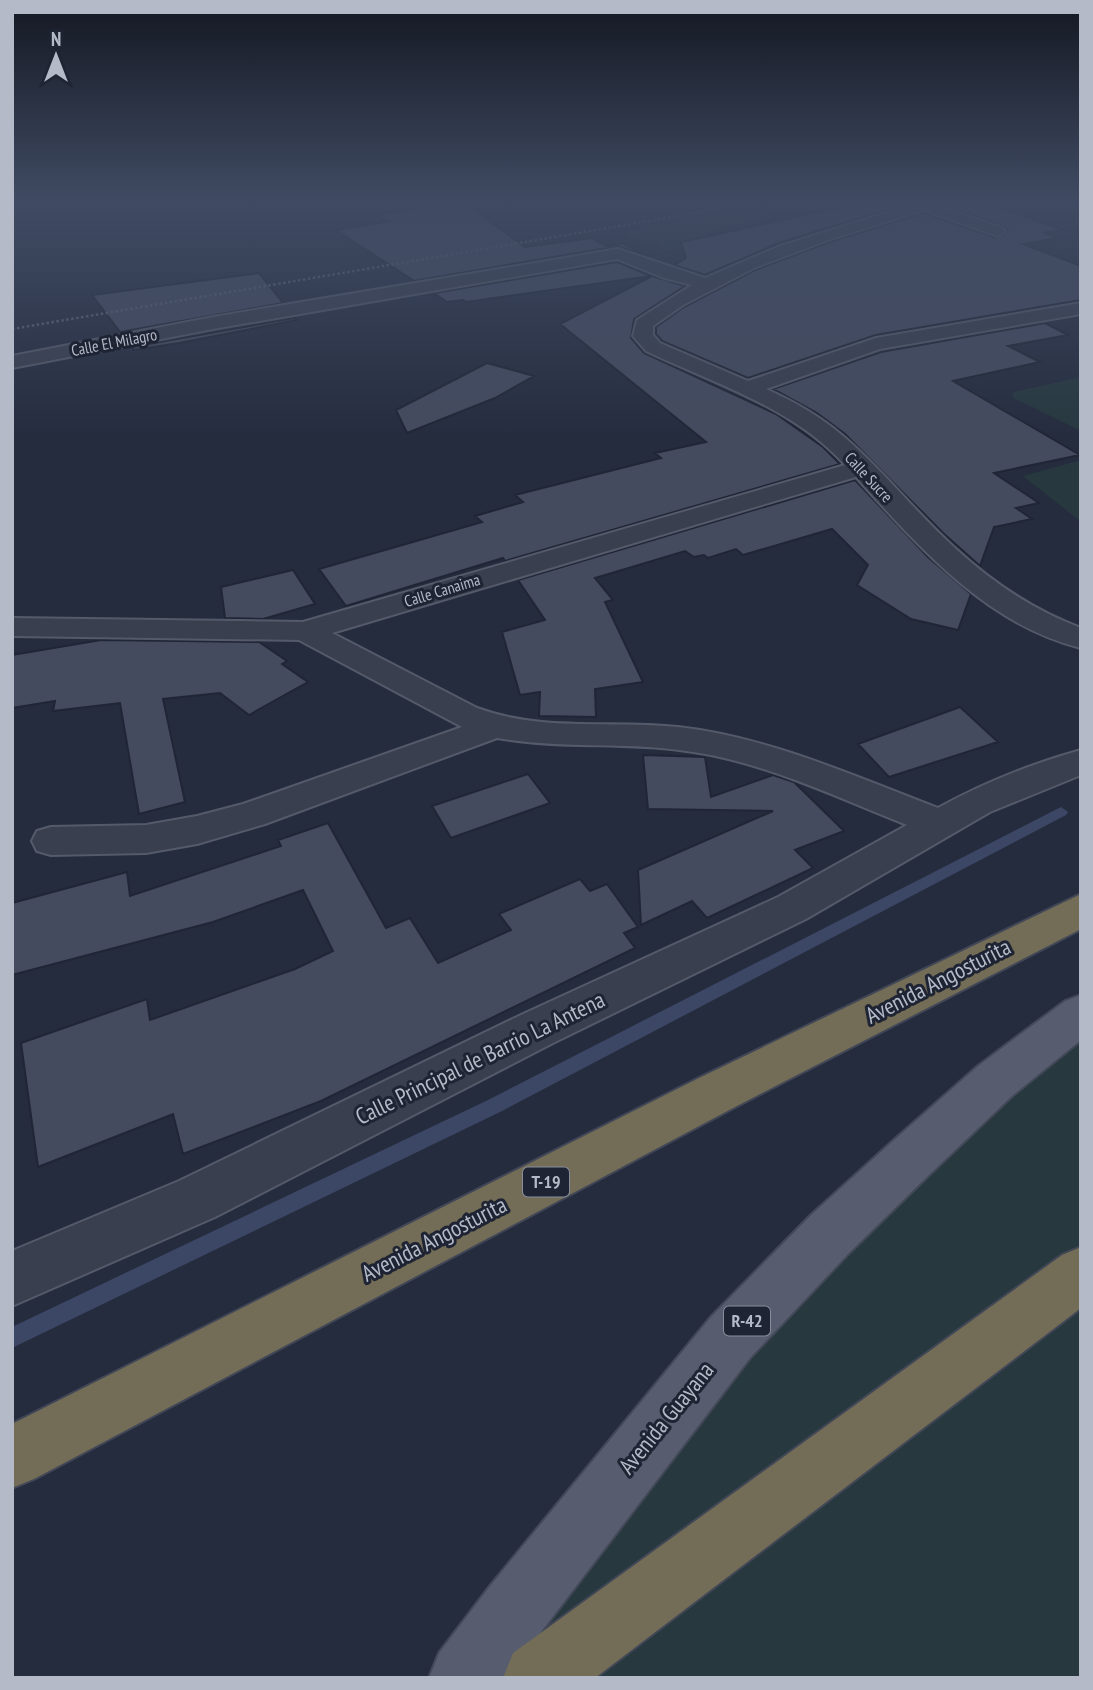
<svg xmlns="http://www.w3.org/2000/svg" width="1093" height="1690" font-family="'PT Sans Narrow',sans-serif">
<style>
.green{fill:#27383f}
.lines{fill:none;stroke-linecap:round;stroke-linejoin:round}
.stream{fill:#3c4766;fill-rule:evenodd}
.building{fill:#444b5f;stroke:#202635;stroke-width:2}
.minor-casing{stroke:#545a69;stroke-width:4}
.major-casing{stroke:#424857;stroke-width:4}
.highway-casing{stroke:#414756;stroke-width:4}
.minor{fill:#393f4e;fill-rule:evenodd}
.major{fill:#575d6e;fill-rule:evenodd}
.highway{fill:#736c56;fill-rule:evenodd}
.rail{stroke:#5b6274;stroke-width:2.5;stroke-dasharray:2.5 2.5;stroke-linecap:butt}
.labels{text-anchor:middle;stroke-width:6;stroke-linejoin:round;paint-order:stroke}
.far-street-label{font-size:16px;fill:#b5bac9;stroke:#1e2433}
.shield{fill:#1e2433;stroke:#888d9c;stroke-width:2}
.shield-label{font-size:18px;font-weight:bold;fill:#b5bac9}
.near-street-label{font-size:23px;fill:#b5bac9;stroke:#1e2433}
</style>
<rect width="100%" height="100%" fill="#252c3e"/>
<!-- green -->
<path class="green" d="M 731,211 L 755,211 L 773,217 L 724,227 L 681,248 L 658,251 L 660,244 L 627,236 L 628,231 Z
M 1081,377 L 1081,431 L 1012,397 L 1014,392 Z
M 1081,460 L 1081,521 L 1080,521 L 1023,476 Z
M 1081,1014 L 1081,1678 L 464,1678 L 631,1463 Z"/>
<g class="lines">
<!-- stream -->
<path class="stream" d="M 1061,807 L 1068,812 L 1066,815 L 500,1112 L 12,1348 L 12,1327 L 488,1100 Z"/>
</g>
<!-- building -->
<path class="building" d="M 451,201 L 462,201 L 525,247 L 592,238 L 606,246 L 622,243 L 648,256 L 618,246 L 414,281 L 336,230 L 391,221 L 377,216 Z
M 870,201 L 916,201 L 779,243 L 705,275 L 674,265 L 686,258 L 681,242 Z
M 950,201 L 982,201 L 1063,230 L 1044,233 L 1057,238 L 1023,244 L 1081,266 L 1081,300 L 876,335 L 748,378 L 662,341 L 656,334 L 656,327 L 684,307 L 755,270 L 832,241 L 924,213 L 996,238 L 1008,231 L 1003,226 L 945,205 Z
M 617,262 L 651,276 L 466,302 L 463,300 L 447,302 L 434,293 Z
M 259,273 L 283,303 L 120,332 L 92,295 Z
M 652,276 L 685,286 L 634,319 L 631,338 L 644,353 L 776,414 L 823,447 L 840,464 L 505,561 L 503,558 L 346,606 L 319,569 L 482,522 L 475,516 L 523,502 L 515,495 L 661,458 L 655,453 L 706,442 L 560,324 Z
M 295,318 L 297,320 L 179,343 L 134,350 L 132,347 Z
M 1045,323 L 1068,335 L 1008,346 L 1040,362 L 953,381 L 1080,455 L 994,473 L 1039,503 L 1016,508 L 1032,519 L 994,527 L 980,566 L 943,533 L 845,434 L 817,413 L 773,389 L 881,352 Z
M 487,363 L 534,376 L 495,398 L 407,433 L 396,410 Z
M 855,480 L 928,557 L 971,594 L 958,630 L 911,619 L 857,585 L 868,565 L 832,529 L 743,555 L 736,549 L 708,558 L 704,555 L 694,557 L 685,551 L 595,578 L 613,600 L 605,602 L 643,682 L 595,689 L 596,717 L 539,716 L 540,692 L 520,695 L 502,632 L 545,620 L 518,580 Z
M 293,570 L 315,604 L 263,619 L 225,618 L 221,587 Z
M 101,640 L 259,642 L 287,661 L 282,664 L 308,682 L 249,715 L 220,693 L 163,699 L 185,802 L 139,814 L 120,703 L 53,711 L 55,701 L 12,708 L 12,655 Z
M 960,707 L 998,742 L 889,777 L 858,744 Z
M 643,755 L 705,757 L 711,797 L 773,775 L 794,782 L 844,831 L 795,850 L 813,868 L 707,918 L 692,901 L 641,925 L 638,870 L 773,811 L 648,809 Z
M 528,774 L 550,803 L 451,838 L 432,806 Z
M 328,823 L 386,928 L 410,918 L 438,963 L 511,930 L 499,914 L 580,879 L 590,891 L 607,884 L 638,927 L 624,933 L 635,948 L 321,1101 L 183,1154 L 173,1114 L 38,1167 L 21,1043 L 147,999 L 150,1020 L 295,969 L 333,951 L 303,890 L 213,922 L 12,975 L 12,903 L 127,872 L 130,896 L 281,846 L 278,840 Z"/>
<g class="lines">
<defs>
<path id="minor" d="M 925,201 L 948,201 L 939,206 L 1002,228 L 1005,231 L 997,236 L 992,234 L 924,210 L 831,239 L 754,268 L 683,305 L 653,326 L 653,335 L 660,343 L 748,381 L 876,338 L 1081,303 L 1081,314 L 880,349 L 766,389 C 793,401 820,416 843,436 C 883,470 916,513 956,549 C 993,583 1033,610 1081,628 L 1081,648 C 987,625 918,546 856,477 L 332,633 L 477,708 C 542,732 611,720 678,727 C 768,737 854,776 938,808 C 983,783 1031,764 1081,750 L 1081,775 L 990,812 L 806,919 L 553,1043 L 215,1217 L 12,1306 L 12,1251 L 179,1181 L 521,1015 L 778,897 L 907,825 C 833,796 759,759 679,750 C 619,742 558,749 497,738 L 265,824 L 197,844 L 146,853 L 51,855 L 37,851 L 32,841 L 37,831 L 51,827 L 146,825 L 197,816 L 243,804 L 462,727 L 299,640 L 12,636 L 12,618 L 303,622 L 845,465 C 793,407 715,384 646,351 L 633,336 L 637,320 L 692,285 L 664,278 L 617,259 L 213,329 L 12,368 L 12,356 L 213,317 L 618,249 L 705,278 L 780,246 Z"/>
<path id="major" d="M 1081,995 L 1081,1040 L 1012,1096 L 930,1174 L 849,1253 L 750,1358 L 506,1678 L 429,1678 L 439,1653 L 490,1586 L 710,1318 L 811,1215 L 894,1140 L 978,1066 L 1065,1001 Z"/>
<path id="highway" d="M 1081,894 L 1081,929 L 735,1107 L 34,1479 L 12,1488 L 12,1424 L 701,1077 Z
M 1081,1247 L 1081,1308 L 595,1678 L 503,1678 L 513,1653 L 1062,1255 Z"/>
</defs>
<!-- minor casing -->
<use href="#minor" class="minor-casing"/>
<!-- major casing -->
<use href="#major" class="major-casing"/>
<!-- highway casing -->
<use href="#highway" class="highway-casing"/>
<!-- minor -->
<use href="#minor" class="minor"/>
<!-- major -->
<use href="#major" class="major"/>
<!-- highway -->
<use href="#highway" class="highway"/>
<!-- rail -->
<path class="rail" d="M 12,329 L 767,201"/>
</g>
<!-- sky -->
<linearGradient id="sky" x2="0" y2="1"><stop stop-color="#141822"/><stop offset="0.46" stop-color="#404b63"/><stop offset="1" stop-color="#404b63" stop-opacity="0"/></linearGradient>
<rect width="1093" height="438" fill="url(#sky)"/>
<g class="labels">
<!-- far-street labels -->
<g class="far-street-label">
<text transform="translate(114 342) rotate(-11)" y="6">Calle El Milagro</text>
<text transform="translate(869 477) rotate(47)" y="6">Calle Sucre</text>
<text transform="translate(442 590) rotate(-17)" y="6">Calle Canaima</text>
</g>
<!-- shield labels -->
<g class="shield">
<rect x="523" y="1167.5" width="46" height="29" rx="5"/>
<rect x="724" y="1306.5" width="46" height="29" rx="5"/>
</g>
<g class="shield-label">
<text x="546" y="1188">T-19</text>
<text x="747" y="1327">R-42</text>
</g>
<!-- near-street labels -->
<g class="near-street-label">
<text transform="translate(938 981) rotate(-27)" y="8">Avenida Angosturita</text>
<text transform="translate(480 1058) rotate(-26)" y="8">Calle Principal de Barrio La Antena</text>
<text transform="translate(434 1239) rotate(-27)" y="8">Avenida Angosturita</text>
<text transform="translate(666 1418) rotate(-51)" y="8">Avenida Guayana</text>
</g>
</g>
<!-- border -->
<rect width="1093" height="1690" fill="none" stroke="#b5bac9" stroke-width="28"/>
<!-- north arrow -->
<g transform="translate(56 56)" stroke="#1e2433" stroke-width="5" paint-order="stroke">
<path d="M0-5L12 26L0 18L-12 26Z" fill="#b5bac9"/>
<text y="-10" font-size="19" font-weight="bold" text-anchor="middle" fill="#b5bac9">N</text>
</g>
</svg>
